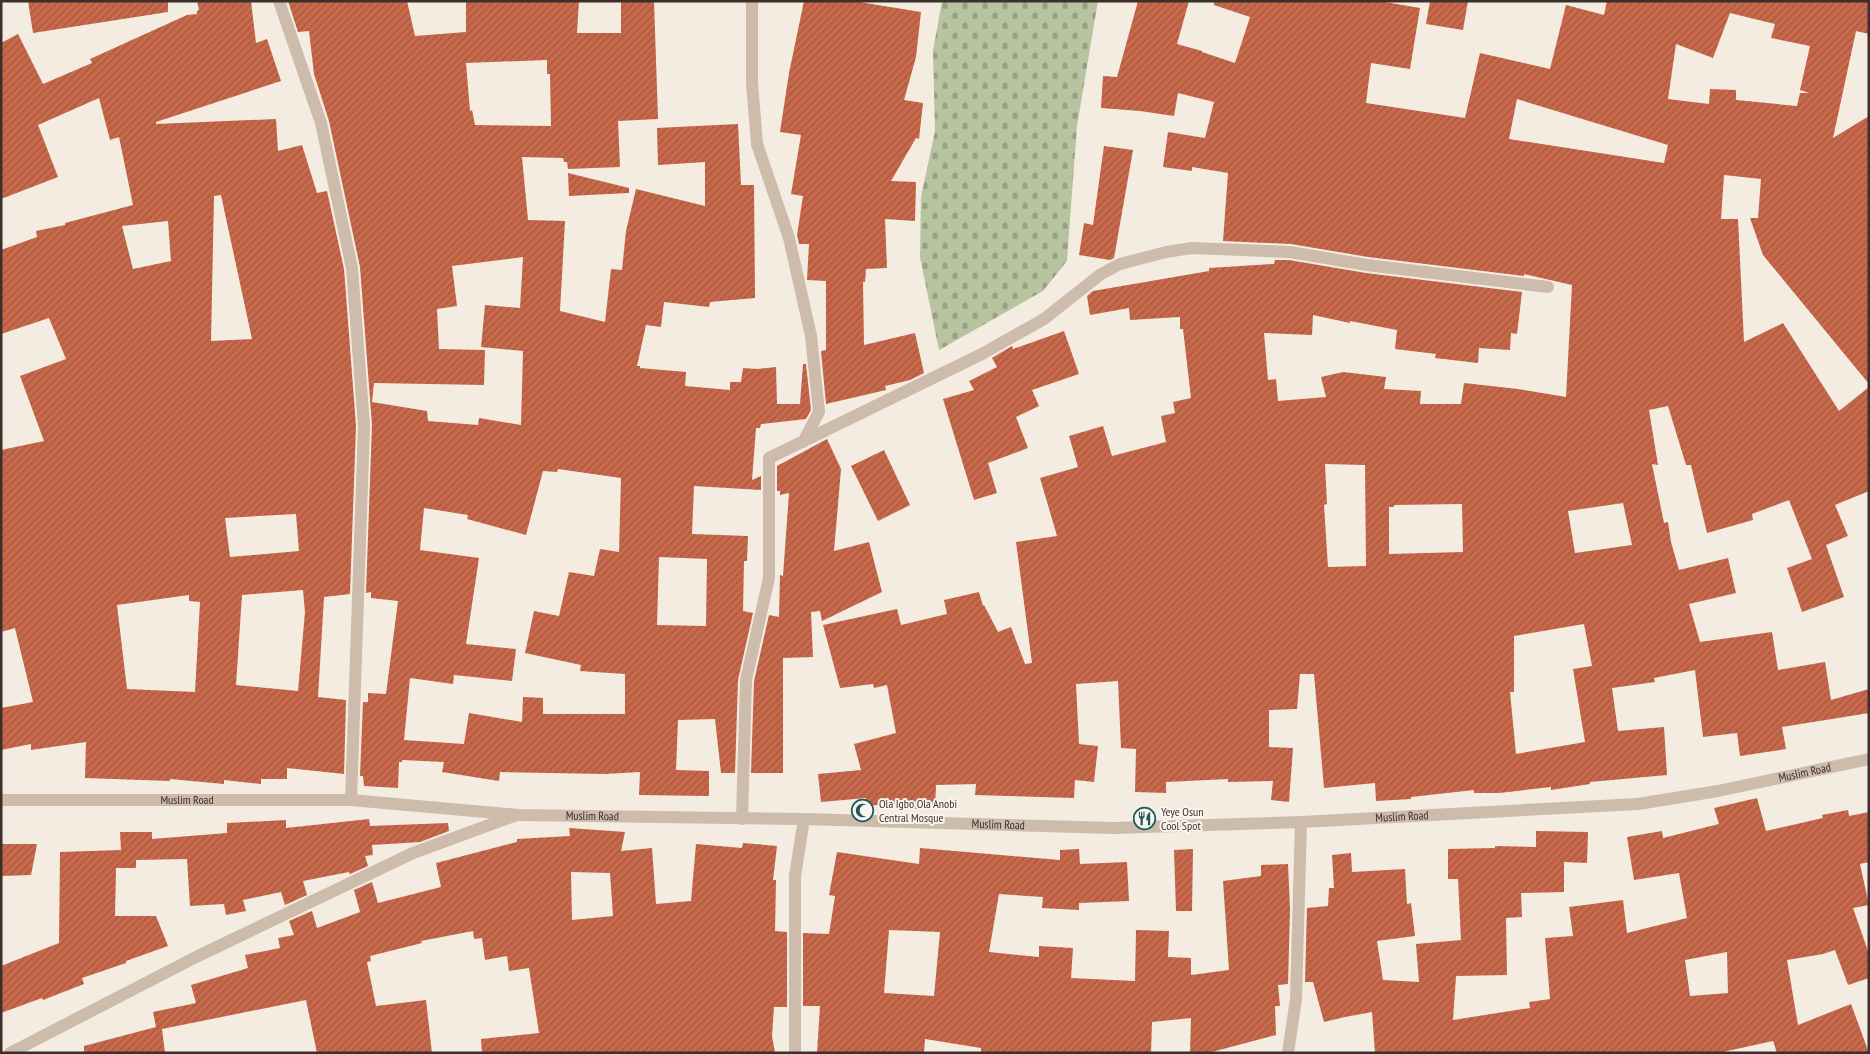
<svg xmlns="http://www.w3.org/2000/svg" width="1870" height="1054" font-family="'PT Sans Narrow',sans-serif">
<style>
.cemetery{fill:url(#cemetery-stones)}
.building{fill:url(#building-hatch);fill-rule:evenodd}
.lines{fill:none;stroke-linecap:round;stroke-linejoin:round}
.minor{stroke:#cdbbac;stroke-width:12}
.labels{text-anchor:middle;stroke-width:4;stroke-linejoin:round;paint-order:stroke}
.street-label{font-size:12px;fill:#3b302b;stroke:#fbf5ee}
.poi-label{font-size:12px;fill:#3b302b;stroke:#fbf5ee;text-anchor:start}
</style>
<defs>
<pattern id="cemetery-stones" width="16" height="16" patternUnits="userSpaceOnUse" patternTransform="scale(1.25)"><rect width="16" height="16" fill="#b8c4a0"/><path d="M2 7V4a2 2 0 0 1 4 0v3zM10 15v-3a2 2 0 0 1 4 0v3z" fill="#97a083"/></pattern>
<pattern id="building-hatch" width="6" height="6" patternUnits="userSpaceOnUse" patternTransform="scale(1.25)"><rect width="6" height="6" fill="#c8694b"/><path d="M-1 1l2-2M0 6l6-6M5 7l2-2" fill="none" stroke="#a4573f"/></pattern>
</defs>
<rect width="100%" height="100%" fill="#f4ebe1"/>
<!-- cemetery -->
<path class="cemetery" d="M 942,1 L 1098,1 L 1077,126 L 1067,261 L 1043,291 L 939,350 L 920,257 L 921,197 L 935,131 L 933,51 Z"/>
<!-- building -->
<path class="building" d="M 28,1 L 168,1 L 168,12 L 33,33 Z
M 197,1 L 251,1 L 256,43 L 267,39 L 281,81 L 156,122 L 156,124 L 276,119 L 278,151 L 302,145 L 317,193 L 327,191 L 344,269 L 356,426 L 350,594 L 324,597 L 318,697 L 346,700 L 344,774 L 287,768 L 287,779 L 261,779 L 261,784 L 224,780 L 224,784 L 170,779 L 170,781 L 85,778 L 86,742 L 31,750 L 31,744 L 1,750 L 1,708 L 33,702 L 15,628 L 1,632 L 1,450 L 44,441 L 20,376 L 66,359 L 49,318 L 1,334 L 1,250 L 37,237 L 36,231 L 65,225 L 65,223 L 133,205 L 119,137 L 110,140 L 99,98 L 38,125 L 58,177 L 1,199 L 1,43 L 18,34 L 43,84 L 92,63 L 90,59 L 187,15 L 197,14 L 197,11 L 199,10 ZM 221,195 L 252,339 L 211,341 L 214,196 ZM 168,221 L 171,261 L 133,269 L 122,226 ZM 296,514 L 299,551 L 230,557 L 225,518 ZM 303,590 L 305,612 L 298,691 L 236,685 L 242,595 ZM 189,595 L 189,601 L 200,602 L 195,692 L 127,689 L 117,605 Z
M 288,1 L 407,1 L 415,36 L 466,32 L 466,1 L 579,1 L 577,33 L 621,33 L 621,1 L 654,1 L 658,119 L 618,121 L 620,167 L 568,169 L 567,162 L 564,162 L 563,158 L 522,157 L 528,220 L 565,221 L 560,311 L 605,322 L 611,269 L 622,270 L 626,231 L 636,189 L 705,206 L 705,162 L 658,165 L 657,128 L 738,124 L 741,185 L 754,185 L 755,298 L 710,302 L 709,307 L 664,302 L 661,327 L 646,325 L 637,366 L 640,366 L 640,368 L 686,372 L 685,386 L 730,390 L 730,382 L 741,382 L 743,368 L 757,369 L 776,367 L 777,404 L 800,404 L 803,364 L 806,364 L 811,410 L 806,419 L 761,424 L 760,428 L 756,428 L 752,480 L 761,476 L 761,490 L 694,486 L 692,534 L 748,536 L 747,561 L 744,561 L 743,611 L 753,613 L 738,680 L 735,773 L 721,773 L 715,719 L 678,720 L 676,770 L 709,771 L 709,796 L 639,795 L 640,772 L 605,774 L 500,772 L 499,781 L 442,772 L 444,762 L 402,760 L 402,762 L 399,762 L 398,788 L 364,786 L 363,776 L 360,776 L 363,702 L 368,702 L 368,693 L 386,694 L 398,601 L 371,598 L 371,592 L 366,593 L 372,425 L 360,267 L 329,121 L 314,74 L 309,31 L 298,32 ZM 547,60 L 547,74 L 550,74 L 551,126 L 475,125 L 472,110 L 470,111 L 466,63 ZM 523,257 L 520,308 L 485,305 L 481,347 L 523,351 L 521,425 L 479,418 L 478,425 L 428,421 L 427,411 L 372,402 L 374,383 L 484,385 L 485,350 L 439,349 L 437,309 L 457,306 L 452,266 ZM 558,469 L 621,478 L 619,552 L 600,549 L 594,576 L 569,572 L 559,616 L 534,611 L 525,653 L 581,665 L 580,671 L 625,674 L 625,714 L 543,714 L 543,698 L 523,697 L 522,722 L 469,713 L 464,744 L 404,740 L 410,678 L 453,684 L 454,675 L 512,681 L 516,649 L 466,644 L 479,558 L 420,550 L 424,508 L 468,515 L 467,519 L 526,535 L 543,471 L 557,472 ZM 659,557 L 707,559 L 706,626 L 657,625 Z
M 804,1 L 853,1 L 921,12 L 916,57 L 904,100 L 923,103 L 919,139 L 916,138 L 891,181 L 916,182 L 915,221 L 885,219 L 887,268 L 866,269 L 865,282 L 863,282 L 864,345 L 915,333 L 924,373 L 910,380 L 885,386 L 886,390 L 826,404 L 821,351 L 826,350 L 826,281 L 807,280 L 809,244 L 799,244 L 797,235 L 803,196 L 791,194 L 801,135 L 780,132 L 789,73 Z
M 1138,1 L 1189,1 L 1177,44 L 1202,51 L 1202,52 L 1235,63 L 1250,17 L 1214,5 L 1214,1 L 1379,1 L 1420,8 L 1410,69 L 1371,63 L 1366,103 L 1465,118 L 1480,53 L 1550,69 L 1566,5 L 1604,15 L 1607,1 L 1869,1 L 1869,34 L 1856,31 L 1833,138 L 1869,116 L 1869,384 L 1763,255 L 1750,218 L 1758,218 L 1761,179 L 1724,175 L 1721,219 L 1738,219 L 1744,342 L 1783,323 L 1839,411 L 1869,387 L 1869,491 L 1835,505 L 1848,536 L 1826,545 L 1844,597 L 1802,612 L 1787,568 L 1812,559 L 1789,500 L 1752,514 L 1753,520 L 1707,533 L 1691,465 L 1686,465 L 1668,406 L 1649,410 L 1658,465 L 1652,464 L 1664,523 L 1668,522 L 1671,542 L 1679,570 L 1728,558 L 1736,593 L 1689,604 L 1700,642 L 1772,632 L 1778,670 L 1825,662 L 1831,700 L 1869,689 L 1869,713 L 1782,727 L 1786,749 L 1740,756 L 1737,733 L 1703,737 L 1695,670 L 1654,678 L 1655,682 L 1612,688 L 1618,731 L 1664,727 L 1667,775 L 1590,782 L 1590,784 L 1551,790 L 1551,787 L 1499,793 L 1474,793 L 1474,790 L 1411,797 L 1411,799 L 1376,801 L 1375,783 L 1324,788 L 1314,674 L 1300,674 L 1297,709 L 1269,710 L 1269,747 L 1293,748 L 1289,802 L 1271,800 L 1273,781 L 1228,782 L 1228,779 L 1166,782 L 1166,793 L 1135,792 L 1136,749 L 1121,748 L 1118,681 L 1076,684 L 1079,744 L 1098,746 L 1094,782 L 1075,780 L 1074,798 L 975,795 L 976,784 L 936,785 L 935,810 L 907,808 L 907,802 L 866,806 L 866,798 L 821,802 L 818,774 L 861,770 L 854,744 L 896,733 L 887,685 L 874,688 L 873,684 L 840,688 L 823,625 L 897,609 L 901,625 L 947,614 L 944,600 L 979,592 L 983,606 L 984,605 L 998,632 L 1011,627 L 1025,664 L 1032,663 L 1016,542 L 1057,536 L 1040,478 L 1078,467 L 1069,436 L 1103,426 L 1112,456 L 1166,442 L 1161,416 L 1175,413 L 1173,402 L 1191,398 L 1183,329 L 1180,329 L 1180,317 L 1130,320 L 1129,308 L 1090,315 L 1087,296 L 1093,291 L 1209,271 L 1209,268 L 1274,264 L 1275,260 L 1289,260 L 1366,273 L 1522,292 L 1517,334 L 1511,333 L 1510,350 L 1479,348 L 1478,363 L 1435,358 L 1436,354 L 1395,349 L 1397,330 L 1350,321 L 1350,323 L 1313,315 L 1312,335 L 1264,333 L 1268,380 L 1276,379 L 1278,401 L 1326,397 L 1321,377 L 1343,372 L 1386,377 L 1384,389 L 1421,391 L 1420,404 L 1461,404 L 1464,383 L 1518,389 L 1566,397 L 1572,285 L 1524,274 L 1524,276 L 1368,257 L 1291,244 L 1223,241 L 1228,173 L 1192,167 L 1192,171 L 1163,167 L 1168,132 L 1205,138 L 1214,102 L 1178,93 L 1174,116 L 1140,111 L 1101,108 L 1103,76 L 1117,77 ZM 1730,13 L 1775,24 L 1771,38 L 1810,46 L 1800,90 L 1809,93 L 1800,93 L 1797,106 L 1736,100 L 1736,90 L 1710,89 L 1709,104 L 1668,99 L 1676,44 L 1713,58 ZM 1517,99 L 1668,145 L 1664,163 L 1509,139 ZM 1325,464 L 1365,465 L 1366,566 L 1328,567 L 1324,505 L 1327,504 ZM 1623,503 L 1632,545 L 1575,553 L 1568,511 ZM 1462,504 L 1463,552 L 1389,554 L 1389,507 L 1394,507 L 1394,505 ZM 1584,624 L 1592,666 L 1573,669 L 1585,742 L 1516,754 L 1510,692 L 1514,692 L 1514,636 Z
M 1430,1 L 1468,1 L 1463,30 L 1426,24 Z
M 1104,146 L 1133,150 L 1114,258 L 1110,260 L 1079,255 L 1084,223 L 1093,225 Z
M 568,173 L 629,188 L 629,193 L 569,196 Z
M 1064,331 L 1079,374 L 1032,390 L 1039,406 L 1016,417 L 1028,448 L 988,463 L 997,493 L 974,500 L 943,399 L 974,390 L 969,381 L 997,367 L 992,358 L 1012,346 L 1013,349 Z
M 827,439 L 841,469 L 834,551 L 869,542 L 882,592 L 822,621 L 820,611 L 811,612 L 813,657 L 783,658 L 783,773 L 751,773 L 754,681 L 769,615 L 779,617 L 780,575 L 783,576 L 789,493 L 780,495 L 780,491 L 777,491 L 777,466 Z
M 884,450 L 910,505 L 878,521 L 851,466 Z
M 1757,798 L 1766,831 L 1823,818 L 1822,815 L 1848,810 L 1849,816 L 1869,812 L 1869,862 L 1860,864 L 1869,905 L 1853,908 L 1869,954 L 1869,978 L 1848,985 L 1835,950 L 1823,954 L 1787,960 L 1798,1025 L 1851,1004 L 1869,1053 L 1777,1053 L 1773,1041 L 1718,1053 L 1375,1053 L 1372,1012 L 1345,1017 L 1324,1022 L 1313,982 L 1305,982 L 1307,908 L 1328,906 L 1329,888 L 1334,888 L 1332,855 L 1351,853 L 1352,872 L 1405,869 L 1407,904 L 1411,903 L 1415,936 L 1377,941 L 1383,980 L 1419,982 L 1416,944 L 1461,940 L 1458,879 L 1448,879 L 1448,849 L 1495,848 L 1495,846 L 1536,847 L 1536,831 L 1588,832 L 1587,863 L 1564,862 L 1564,892 L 1521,893 L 1522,917 L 1506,918 L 1507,975 L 1456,976 L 1453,1020 L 1530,1008 L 1529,1002 L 1550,999 L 1545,938 L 1573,936 L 1569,907 L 1623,900 L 1627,933 L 1687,918 L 1679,873 L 1634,880 L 1627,837 L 1662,831 L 1663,838 L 1719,824 L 1714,808 ZM 1727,952 L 1728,993 L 1690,996 L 1685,960 Z
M 369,819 L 370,826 L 448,823 L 449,831 L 420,842 L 372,845 L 373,855 L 365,856 L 368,866 L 350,874 L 349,872 L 303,881 L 307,895 L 285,905 L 281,892 L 243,900 L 246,911 L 226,915 L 224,904 L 190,906 L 187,859 L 136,860 L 136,868 L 116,868 L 115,916 L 156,916 L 168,946 L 126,961 L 126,963 L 82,978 L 84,984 L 43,1000 L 42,998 L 1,1013 L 1,966 L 59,943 L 60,852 L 121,850 L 120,832 L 152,832 L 152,839 L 227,833 L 227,823 L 286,820 L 286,828 Z
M 569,828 L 625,832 L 621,851 L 652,848 L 656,904 L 691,901 L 696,844 L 742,848 L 743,843 L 777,846 L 773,880 L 776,880 L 775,931 L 787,932 L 787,1007 L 774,1007 L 772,1036 L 775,1053 L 482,1053 L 481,1039 L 539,1033 L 529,968 L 509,971 L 507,956 L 485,960 L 482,938 L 474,939 L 473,931 L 421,941 L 422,943 L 370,956 L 371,961 L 367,962 L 376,1006 L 426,1000 L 432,1053 L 317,1053 L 306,1000 L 162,1029 L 165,1053 L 84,1053 L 84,1046 L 156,1027 L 153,1012 L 196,1003 L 191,985 L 248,968 L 245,955 L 280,948 L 278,938 L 294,935 L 289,921 L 312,911 L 317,928 L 360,912 L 354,890 L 372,882 L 378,903 L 441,887 L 436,863 L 517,842 L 517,839 L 570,836 ZM 571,872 L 610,873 L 613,916 L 572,920 Z
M 1,844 L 37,844 L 31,875 L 1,876 Z
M 920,848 L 1060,860 L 1060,850 L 1079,849 L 1080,864 L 1127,862 L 1129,901 L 1079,903 L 1079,910 L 1042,908 L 1043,897 L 999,894 L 989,952 L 1039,957 L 1039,946 L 1073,948 L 1071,978 L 1135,981 L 1136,930 L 1169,931 L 1168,957 L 1191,958 L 1191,975 L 1229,970 L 1223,881 L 1261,876 L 1261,865 L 1288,864 L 1290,909 L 1288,984 L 1278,985 L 1280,1006 L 1275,1006 L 1276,1035 L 1208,1053 L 1190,1053 L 1191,1018 L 1152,1022 L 1151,1053 L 981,1053 L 981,1048 L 925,1039 L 924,1053 L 817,1053 L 820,1006 L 803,1006 L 803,933 L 829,934 L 835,896 L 829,895 L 837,852 L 919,864 ZM 889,930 L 940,932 L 934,996 L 884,993 Z
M 1193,849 L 1192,911 L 1176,911 L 1174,850 Z"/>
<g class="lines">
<!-- minor -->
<g class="minor">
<path d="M 279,1 L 321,123 L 352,268 L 364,426 L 351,800"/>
<path d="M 752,1 L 752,83 L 757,144 L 789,238 L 811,336 L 819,412 L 803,442"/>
<path id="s1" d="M 1,800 L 351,800 L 518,815 L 804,819 L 1114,828 L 1301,822 L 1638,804 L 1718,791 L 1869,759"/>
<path d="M 742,819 L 746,680 L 769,578 L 769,458 L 982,354 L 1044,319 L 1101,274 L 1120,264 L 1166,252 L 1192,248 L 1290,252 L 1367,265 L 1548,287"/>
<path d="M 10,1053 L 196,957 L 413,853 L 514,816"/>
<path d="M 795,1053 L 795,876 L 804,819"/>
<path d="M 1288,1053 L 1296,999 L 1301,822"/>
</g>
</g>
<!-- icons -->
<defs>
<symbol id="mosque-ring" viewBox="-11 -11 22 22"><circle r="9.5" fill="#fbf5ee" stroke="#1f5a5e" stroke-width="1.5"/><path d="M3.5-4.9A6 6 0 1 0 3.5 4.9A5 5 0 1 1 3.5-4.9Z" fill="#1f5a5e"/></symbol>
<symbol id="restaurant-ring" viewBox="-11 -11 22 22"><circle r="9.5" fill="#fbf5ee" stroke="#1f5a5e" stroke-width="1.5"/><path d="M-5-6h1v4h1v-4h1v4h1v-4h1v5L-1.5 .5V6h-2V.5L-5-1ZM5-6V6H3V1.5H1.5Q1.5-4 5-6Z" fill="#1f5a5e"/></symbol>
</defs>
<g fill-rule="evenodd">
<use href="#mosque-ring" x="850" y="798" width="25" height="25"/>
<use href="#restaurant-ring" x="1132" y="806" width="25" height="25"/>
</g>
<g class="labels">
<!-- street labels -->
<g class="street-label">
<text dy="4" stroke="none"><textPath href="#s1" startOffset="1808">Muslim Road</textPath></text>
<text dy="4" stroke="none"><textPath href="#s1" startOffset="186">Muslim Road</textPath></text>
<text dy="4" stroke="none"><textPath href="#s1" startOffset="592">Muslim Road</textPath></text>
<text dy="4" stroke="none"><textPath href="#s1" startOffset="1402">Muslim Road</textPath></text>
<text dy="4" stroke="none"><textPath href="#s1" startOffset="998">Muslim Road</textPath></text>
</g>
<!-- poi labels -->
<g class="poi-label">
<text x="879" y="808">Ola Igbo Ola Anobi<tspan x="879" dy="14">Central Mosque</tspan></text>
<text x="1161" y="816">Yeye Osun<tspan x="1161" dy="14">Cool Spot</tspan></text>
</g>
</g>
<!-- border -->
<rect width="1870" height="1054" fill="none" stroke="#3b302b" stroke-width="5"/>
</svg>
